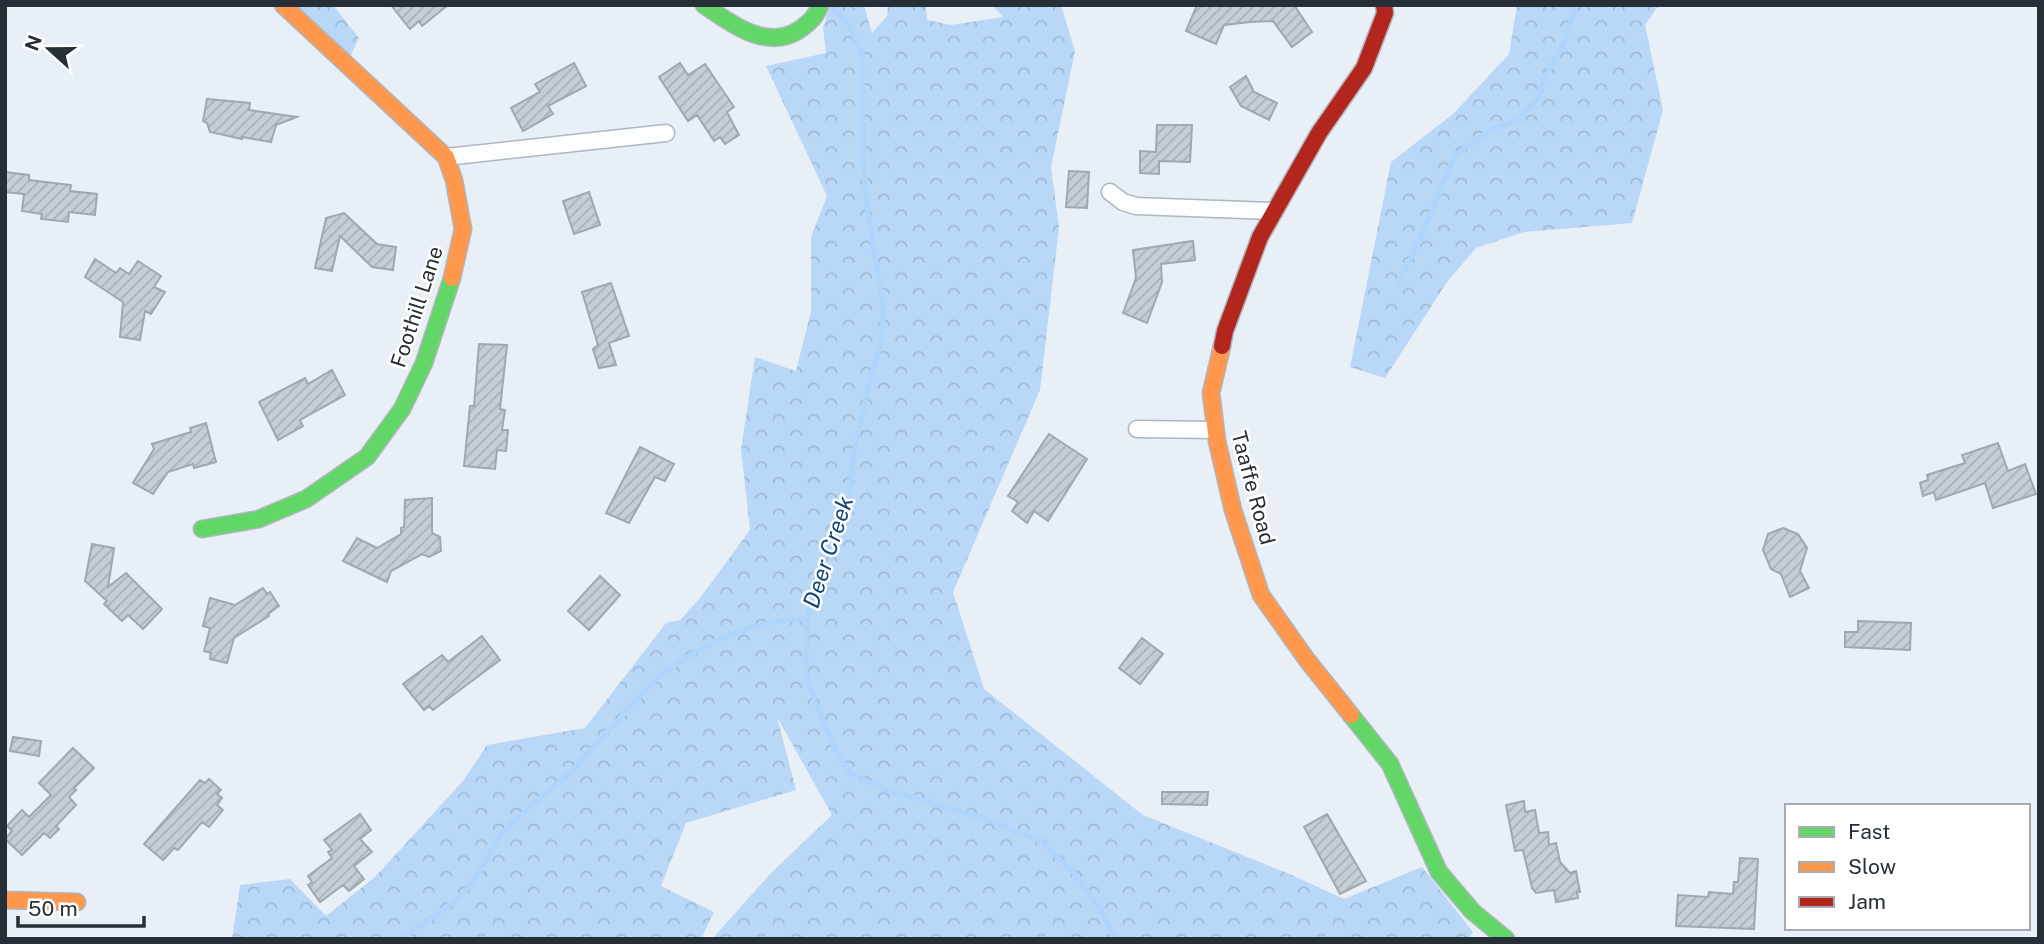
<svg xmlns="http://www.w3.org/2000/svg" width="2044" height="944" font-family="'Public Sans',sans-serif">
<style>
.forest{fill:url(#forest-crowns)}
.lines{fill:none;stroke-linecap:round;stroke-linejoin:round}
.stream{stroke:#afd5fc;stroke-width:5}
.building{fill:url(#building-hatch);stroke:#a0a7ae;stroke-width:2}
.street-casing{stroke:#afb6be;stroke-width:19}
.fast-casing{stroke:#afb6be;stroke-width:19}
.slow-casing{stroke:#afb6be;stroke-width:19}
.jam-casing{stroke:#afb6be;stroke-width:19}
.street{stroke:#fcfdfe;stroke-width:16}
.fast{stroke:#63d668;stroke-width:16}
.slow{stroke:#ff974d;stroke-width:16}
.jam{stroke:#b3261e;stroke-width:16}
.labels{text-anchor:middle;stroke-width:5;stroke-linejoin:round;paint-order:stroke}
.street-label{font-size:21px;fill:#262e37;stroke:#fff}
.water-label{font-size:23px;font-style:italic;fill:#0e4574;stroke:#fff}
</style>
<defs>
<pattern id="forest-crowns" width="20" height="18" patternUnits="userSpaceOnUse" patternTransform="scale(1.75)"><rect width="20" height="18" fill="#b9d8f8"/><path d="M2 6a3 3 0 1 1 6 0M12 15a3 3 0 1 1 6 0" fill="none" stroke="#9fbad5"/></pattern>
<pattern id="building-hatch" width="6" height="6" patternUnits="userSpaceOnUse" patternTransform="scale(1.75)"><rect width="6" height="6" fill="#c6cdd5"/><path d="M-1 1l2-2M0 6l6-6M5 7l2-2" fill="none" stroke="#aab0b7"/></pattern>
</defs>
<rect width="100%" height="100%" fill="#e8eff7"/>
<!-- forest -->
<path class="forest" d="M 295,5 L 333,5 L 359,38 L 350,57 Z
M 830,5 L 864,5 L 872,33 L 887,16 L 888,5 L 926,5 L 927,20 L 951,25 L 1003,17 L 992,5 L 1061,5 L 1075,51 L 1051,167 L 1059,227 L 1040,390 L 953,592 L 984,689 L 1143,815 L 1287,873 L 1344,899 L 1422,867 L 1473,932 L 1468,939 L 712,939 L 770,874 L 832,815 L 777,717 L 796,790 L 686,823 L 661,886 L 714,912 L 701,939 L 232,939 L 240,885 L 290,879 L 326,916 L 375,877 L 463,781 L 487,745 L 585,728 L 666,623 L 680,620 L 700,598 L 750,530 L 741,449 L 755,357 L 796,371 L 811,311 L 811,237 L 827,196 L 766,66 L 826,53 L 823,28 Z
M 1517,5 L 1659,5 L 1645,25 L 1663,110 L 1632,223 L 1524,232 L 1476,248 L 1447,282 L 1385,378 L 1350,367 L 1391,162 L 1453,114 L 1509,54 Z"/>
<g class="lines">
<!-- stream -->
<path class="stream" d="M 834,8 L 849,25 L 862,53 L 863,160 L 867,206 L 883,305 L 881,344 L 867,392 L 853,457 L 851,487 L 847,504 L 821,564 L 807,618 L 806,671 L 812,693 L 835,749 L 851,774 L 887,790 L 980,817 L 1042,842 L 1076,875 L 1103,914 L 1114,939
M 1399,282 L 1422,235 L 1455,155 L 1492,129 L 1518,120 L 1539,98 L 1543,80 L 1565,40 L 1576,5
M 402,939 C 424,922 453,906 471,884 C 485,865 494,842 510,824 L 570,773 L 653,682 C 687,654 720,636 763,624 C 777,620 793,620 807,618"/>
</g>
<!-- building -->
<path class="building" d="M 391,5 L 448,5 L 422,26 L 419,21 L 410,29 Z
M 1197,5 L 1294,5 L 1312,32 L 1292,47 L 1273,21 L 1250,22 L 1224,25 L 1216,44 L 1186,31 Z
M 574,63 L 586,86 L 548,106 L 553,114 L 523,131 L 511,108 L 540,92 L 535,84 Z
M 680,63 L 688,75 L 705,64 L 734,107 L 727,112 L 739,135 L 725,144 L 720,137 L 714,141 L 697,115 L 688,121 L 659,77 Z
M 1246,76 L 1254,92 L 1277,103 L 1269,120 L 1241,106 L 1230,87 Z
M 207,99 L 250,103 L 249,110 L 297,117 L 276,125 L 271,142 L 242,137 L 242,139 L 210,132 L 207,123 L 203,121 Z
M 1157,125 L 1192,125 L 1190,162 L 1159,161 L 1159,174 L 1140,173 L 1140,151 L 1156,152 Z
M 1069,171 L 1089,172 L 1087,208 L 1066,207 Z
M 5,172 L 29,175 L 29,180 L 71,185 L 70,191 L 97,194 L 95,215 L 69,212 L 68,222 L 41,219 L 42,214 L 22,211 L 24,194 L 5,192 Z
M 589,192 L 600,225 L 574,234 L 563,201 Z
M 344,213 L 377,244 L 396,247 L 393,270 L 372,267 L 340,236 L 332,271 L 315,268 L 326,218 Z
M 1193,241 L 1195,260 L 1161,264 L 1162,282 L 1147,323 L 1123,313 L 1136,278 L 1133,250 Z
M 95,259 L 116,273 L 120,268 L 129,274 L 138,261 L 161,276 L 154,287 L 165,292 L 151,314 L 145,311 L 140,340 L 120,337 L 123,302 L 85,277 Z
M 611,283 L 629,336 L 609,343 L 616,365 L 599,368 L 593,349 L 598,345 L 582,292 Z
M 479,344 L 507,345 L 500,409 L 505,410 L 502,430 L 508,430 L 506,451 L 497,450 L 495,469 L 464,466 L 470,406 L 474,406 Z
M 332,370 L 345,395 L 300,420 L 303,426 L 278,440 L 259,402 L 305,378 L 308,384 Z
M 206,423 L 216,462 L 194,468 L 193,464 L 168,472 L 153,494 L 133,483 L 154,449 L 152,444 L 191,432 L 190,428 Z
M 1049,434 L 1087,459 L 1048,521 L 1034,511 L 1027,523 L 1012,511 L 1018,502 L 1008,496 Z
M 1998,443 L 2008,471 L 2025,464 L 2036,494 L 1993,508 L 1985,483 L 1936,500 L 1934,492 L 1923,496 L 1920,483 L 1928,480 L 1927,475 L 1965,463 L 1962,455 Z
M 640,447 L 674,464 L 665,481 L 655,477 L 629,523 L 606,513 Z
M 432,498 L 432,533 L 440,537 L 441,551 L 429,557 L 422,554 L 391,571 L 387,582 L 343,561 L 357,538 L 377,548 L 401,534 L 401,528 L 404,527 L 405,500 Z
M 1783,528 L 1798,534 L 1807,548 L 1800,571 L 1809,588 L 1790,597 L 1781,574 L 1771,569 L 1763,550 L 1768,534 Z
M 92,544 L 114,548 L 108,587 L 126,573 L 162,609 L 143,629 L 128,615 L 122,621 L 104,604 L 107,601 L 85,581 Z
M 600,576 L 620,595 L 589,630 L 568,611 Z
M 263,588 L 267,594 L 270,592 L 279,606 L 268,614 L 269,616 L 234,638 L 227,663 L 210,659 L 211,653 L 204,651 L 210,628 L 203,626 L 210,598 L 235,605 Z
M 1858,621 L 1911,623 L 1910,650 L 1845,647 L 1845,632 L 1858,632 Z
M 482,636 L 500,660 L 433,710 L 429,706 L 424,710 L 403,684 L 442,655 L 448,662 Z
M 1142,638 L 1163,654 L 1140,684 L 1119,668 Z
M 13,737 L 41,741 L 39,756 L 10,751 Z
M 73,748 L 94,768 L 74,788 L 76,790 L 69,797 L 76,805 L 56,826 L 59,829 L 50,838 L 44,833 L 22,855 L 5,839 L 12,831 L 7,826 L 22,810 L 29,817 L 51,795 L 39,783 Z
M 209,779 L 221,790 L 217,794 L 222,798 L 217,805 L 223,810 L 209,827 L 202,822 L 178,850 L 174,848 L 163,860 L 144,844 L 200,780 L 205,783 Z
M 1162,792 L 1208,792 L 1207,805 L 1162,804 Z
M 1524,801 L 1525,812 L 1535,810 L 1539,833 L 1548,832 L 1549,845 L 1556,843 L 1560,862 L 1570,873 L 1576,871 L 1580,892 L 1577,892 L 1578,898 L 1556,902 L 1554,890 L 1536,893 L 1532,888 L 1523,850 L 1515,851 L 1506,805 Z
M 360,814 L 371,830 L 360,839 L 372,852 L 354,866 L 364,879 L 349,891 L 343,885 L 320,902 L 308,885 L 312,882 L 308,876 L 332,858 L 328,852 L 332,850 L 324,840 Z
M 1327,814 L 1366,881 L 1340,894 L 1304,827 Z
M 1740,858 L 1758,859 L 1754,929 L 1676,926 L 1678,895 L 1708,897 L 1709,892 L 1733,894 L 1734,882 L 1738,882 Z"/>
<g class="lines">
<defs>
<path id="street" d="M 446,157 L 666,133
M 1110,192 L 1123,202 L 1136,206 L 1275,211
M 1137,429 L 1215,430"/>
<path id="fast" d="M 704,5 C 731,24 767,51 799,30 C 809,23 816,17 820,5
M 202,529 L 259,519 L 306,499 L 367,457 L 402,409 L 424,363 L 452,278
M 1351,715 L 1390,764 L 1439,872 L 1472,911 L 1506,939"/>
<path id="slow" d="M 283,5 L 446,157 L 454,180 L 463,229 L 452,278
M 1222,346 L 1211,393 L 1217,441 L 1233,510 L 1261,595 L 1307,660 L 1351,715
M 5,900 L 77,902"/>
<path id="jam" d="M 1222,346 L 1225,331 L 1260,237 L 1319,133 L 1364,68 L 1385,13 L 1384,5"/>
</defs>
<!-- street casing -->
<use href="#street" class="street-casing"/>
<!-- fast casing -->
<use href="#fast" class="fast-casing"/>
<!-- slow casing -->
<use href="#slow" class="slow-casing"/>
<!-- jam casing -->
<use href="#jam" class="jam-casing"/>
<!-- street -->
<use href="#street" class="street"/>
<!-- fast -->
<use href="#fast" class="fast"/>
<!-- slow -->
<use href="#slow" class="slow"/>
<!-- jam -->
<use href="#jam" class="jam"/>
</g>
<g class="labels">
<!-- street labels -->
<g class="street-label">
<text transform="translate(417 307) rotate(-72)" y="7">Foothill Lane</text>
<text transform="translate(1253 488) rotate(75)" y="7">Taaffe Road</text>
</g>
<!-- water labels -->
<g class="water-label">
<text transform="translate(828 552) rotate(-72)" y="8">Deer Creek</text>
</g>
</g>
<!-- border -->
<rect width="2044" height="944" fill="none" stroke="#262e37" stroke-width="14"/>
<!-- legend -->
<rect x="1785" y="804" width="245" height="126" fill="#ffffff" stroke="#a8abaf" stroke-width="2"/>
<rect x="1799" y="827" width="35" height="10" fill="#63d668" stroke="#a8abaf" stroke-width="2"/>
<text x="1848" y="839" font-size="21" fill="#262e37">Fast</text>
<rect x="1799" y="862" width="35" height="10" fill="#ff974d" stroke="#a8abaf" stroke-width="2"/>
<text x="1848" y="874" font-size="21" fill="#262e37">Slow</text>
<rect x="1799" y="897" width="35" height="10" fill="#b3261e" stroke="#a8abaf" stroke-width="2"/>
<text x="1848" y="909" font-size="21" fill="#262e37">Jam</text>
<!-- north arrow -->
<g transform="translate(49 49) rotate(291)" stroke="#ffffff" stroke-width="5" paint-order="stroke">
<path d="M0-5L12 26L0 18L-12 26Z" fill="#262e37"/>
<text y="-10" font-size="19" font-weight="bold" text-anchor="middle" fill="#262e37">N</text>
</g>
<!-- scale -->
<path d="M18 916v10h126v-10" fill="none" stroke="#262e37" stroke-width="3.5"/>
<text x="28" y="916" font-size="21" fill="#262e37" stroke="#ffffff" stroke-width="5" paint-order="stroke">50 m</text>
</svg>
